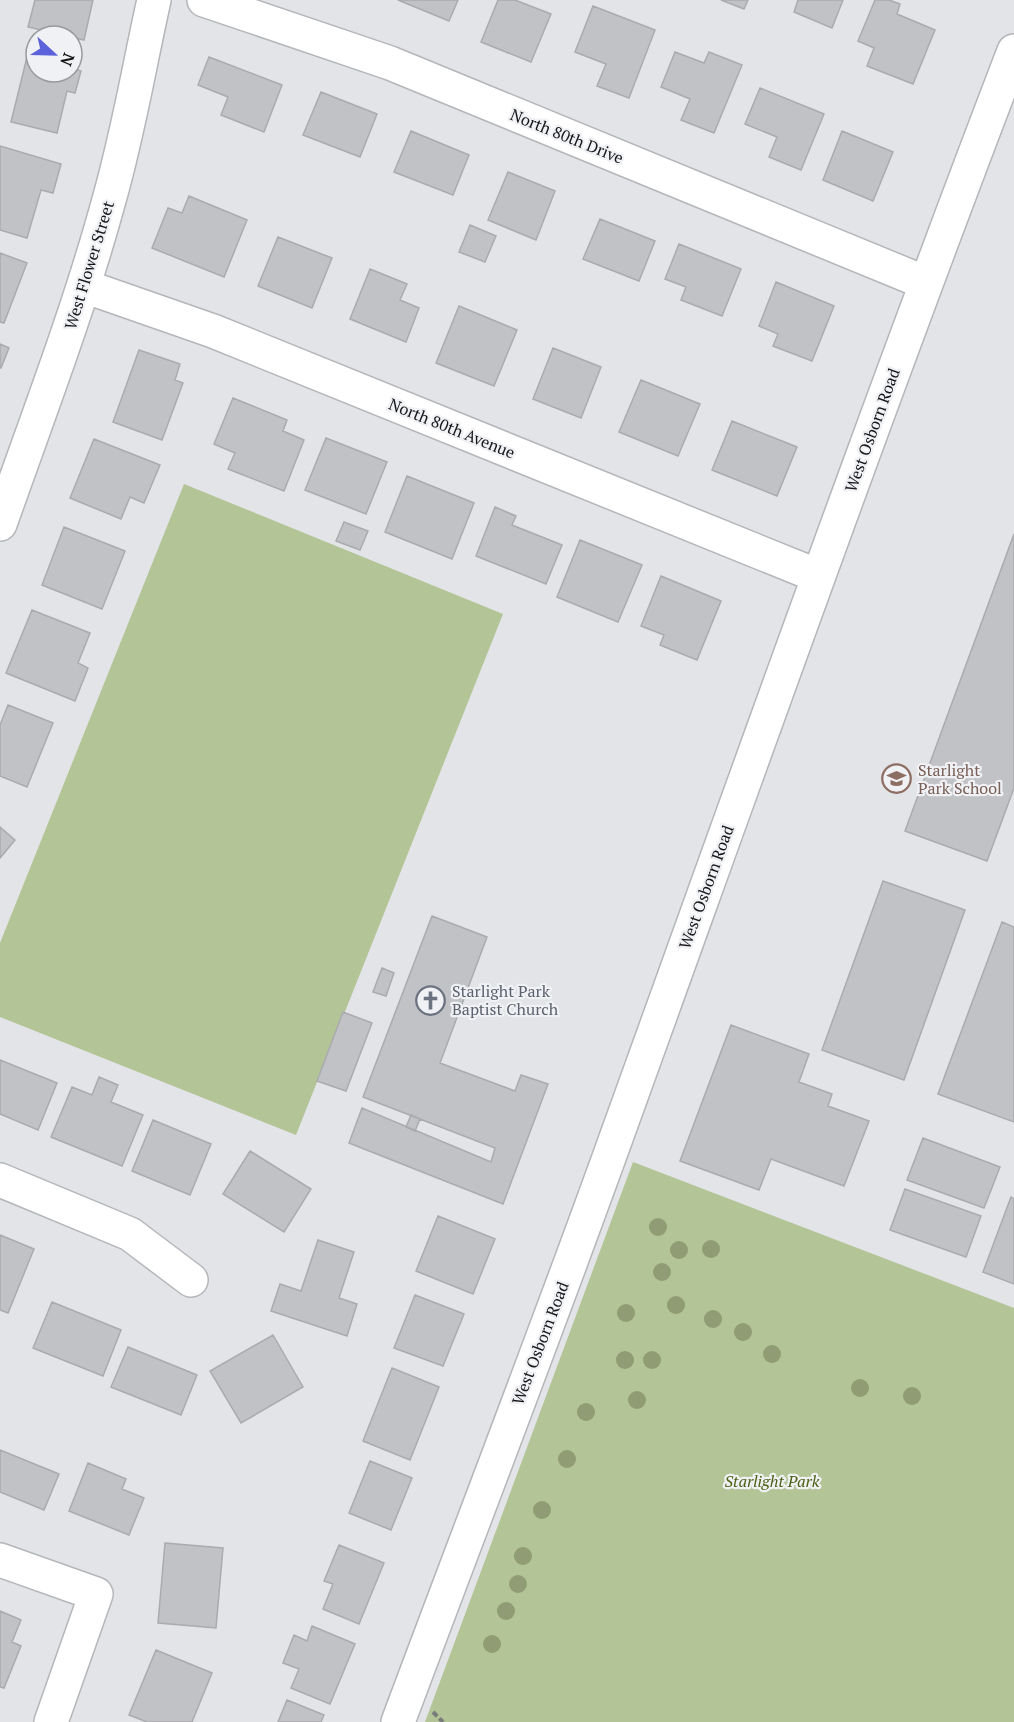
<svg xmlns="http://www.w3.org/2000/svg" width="1014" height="1722" font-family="'PT Serif',serif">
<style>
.green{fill:#b3c496}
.building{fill:#c1c2c5;stroke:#aaabae;stroke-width:1.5}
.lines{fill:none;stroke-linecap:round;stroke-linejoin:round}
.minor-casing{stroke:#b4b6b9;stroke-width:36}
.path{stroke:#7a7b7d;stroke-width:4;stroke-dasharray:6 3;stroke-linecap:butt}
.minor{stroke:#fff;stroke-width:33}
.tree{fill:#909c73}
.labels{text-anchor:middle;stroke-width:4.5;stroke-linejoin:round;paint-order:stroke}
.street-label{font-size:16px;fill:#161617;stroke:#f0f1f5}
.education-label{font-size:16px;fill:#785e54;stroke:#f0f1f5;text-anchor:start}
.worship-label{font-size:16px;fill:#5b616d;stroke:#f0f1f5;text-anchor:start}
.park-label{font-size:16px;font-style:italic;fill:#4c6114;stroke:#f0f1f5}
</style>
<rect width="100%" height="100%" fill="#e3e4e7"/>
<!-- green -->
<path class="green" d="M 184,484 L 503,614 L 296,1135 L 0,1017 L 0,943 Z
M 633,1162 L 1014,1308 L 1014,1722 L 425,1722 Z"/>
<!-- building -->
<path class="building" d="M 35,0 L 93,0 L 84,40 L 28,27 Z
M 398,0 L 458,0 L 449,21 Z
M 498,0 L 515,0 L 551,14 L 531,62 L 481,42 Z
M 721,0 L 748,0 L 744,9 Z
M 798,0 L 843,0 L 832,28 L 794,12 Z
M 875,0 L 889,0 L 900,4 L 897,14 L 935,30 L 913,84 L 867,66 L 874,48 L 858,41 Z
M 593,6 L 655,30 L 629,98 L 597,86 L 606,64 L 575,52 Z
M 675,52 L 704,63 L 709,52 L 742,65 L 714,133 L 681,120 L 690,99 L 661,87 Z
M 27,57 L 36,59 L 36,72 L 72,72 L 72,68 L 81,71 L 75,93 L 67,91 L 57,133 L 11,122 Z
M 209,57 L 282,85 L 264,132 L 221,115 L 228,97 L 198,85 Z
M 760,88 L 824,114 L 801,170 L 769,157 L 777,137 L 745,124 Z
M 321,92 L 377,114 L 360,157 L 303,135 Z
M 411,131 L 469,155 L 453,195 L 394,172 Z
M 842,131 L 893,152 L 873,201 L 823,180 Z
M 0,146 L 61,164 L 53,193 L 41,190 L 27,238 L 0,230 Z
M 508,172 L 555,191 L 536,240 L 488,220 Z
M 189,196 L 247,220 L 224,277 L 152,248 L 168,208 L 182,213 Z
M 600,219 L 655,241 L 639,281 L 583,259 Z
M 470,225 L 496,236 L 485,262 L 459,252 Z
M 278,237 L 332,258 L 312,308 L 258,286 Z
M 679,244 L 741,269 L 722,316 L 681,300 L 686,287 L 665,279 Z
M 0,253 L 27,263 L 4,323 L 0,322 Z
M 370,269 L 407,284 L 400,300 L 419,308 L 406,342 L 350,319 Z
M 776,282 L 834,306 L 812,361 L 773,346 L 778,334 L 759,326 Z
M 459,306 L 517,330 L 494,386 L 436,363 Z
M 0,344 L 9,348 L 1,368 L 0,368 Z
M 553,348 L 601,367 L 581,418 L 533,399 Z
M 139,350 L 180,364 L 175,380 L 183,383 L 162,440 L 113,422 Z
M 641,380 L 700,404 L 678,456 L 619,432 Z
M 233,398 L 287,420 L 283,431 L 304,440 L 284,491 L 228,469 L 235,453 L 214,444 Z
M 732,421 L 797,447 L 777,496 L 712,470 Z
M 326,438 L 387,462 L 366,514 L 305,490 Z
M 94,439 L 160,465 L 144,503 L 130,497 L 121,519 L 70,498 Z
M 407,476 L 474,503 L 452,559 L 385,532 Z
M 495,507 L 516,516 L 512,525 L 562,545 L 546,584 L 476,556 Z
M 344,522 L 368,531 L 360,550 L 336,541 Z
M 64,527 L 125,551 L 102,609 L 42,585 Z
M 1014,534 L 1014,788 L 987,861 L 905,831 Z
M 580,540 L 642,565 L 618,622 L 557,597 Z
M 661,576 L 721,601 L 697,660 L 660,645 L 664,635 L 641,626 Z
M 32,610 L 90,633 L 78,663 L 88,668 L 75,701 L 6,673 Z
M 8,705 L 53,723 L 27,787 L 0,776 L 0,725 Z
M 0,827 L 15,840 L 0,858 Z
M 883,881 L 965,910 L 904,1080 L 822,1050 Z
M 432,916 L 487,937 L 440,1063 L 515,1091 L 521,1075 L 548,1084 L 503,1204 L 349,1143 L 362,1108 L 491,1162 L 495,1148 L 363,1097 Z
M 1002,922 L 1014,927 L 1014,1122 L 938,1094 Z
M 382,968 L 394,973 L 386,996 L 373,992 Z
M 343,1012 L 372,1023 L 346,1091 L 317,1081 Z
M 731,1025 L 809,1054 L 799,1082 L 832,1094 L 828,1106 L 869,1121 L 844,1186 L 771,1159 L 759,1190 L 680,1161 Z
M 0,1060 L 57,1083 L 38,1130 L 0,1114 Z
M 99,1077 L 118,1085 L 111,1102 L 143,1115 L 122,1166 L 51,1137 L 72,1087 L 92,1095 Z
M 411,1115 L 420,1119 L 415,1131 L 406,1127 Z
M 153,1120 L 211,1144 L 190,1195 L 132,1171 Z
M 923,1138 L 1000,1167 L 984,1208 L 907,1180 Z
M 250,1151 L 311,1189 L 284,1232 L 223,1194 Z
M 905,1189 L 981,1216 L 966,1257 L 890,1230 Z
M 1011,1197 L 1014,1199 L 1014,1284 L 983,1272 Z
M 438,1216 L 495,1239 L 473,1294 L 416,1271 Z
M 0,1235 L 34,1249 L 8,1313 L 0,1310 Z
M 318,1240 L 354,1252 L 339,1298 L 357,1304 L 347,1336 L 271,1311 L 280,1284 L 301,1291 Z
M 415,1295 L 464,1314 L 443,1366 L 394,1348 Z
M 52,1302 L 121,1330 L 103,1376 L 33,1348 Z
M 273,1335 L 303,1387 L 241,1423 L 210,1371 Z
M 128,1347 L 197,1375 L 181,1415 L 111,1387 Z
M 392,1368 L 439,1387 L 410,1460 L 363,1441 Z
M 0,1450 L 59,1474 L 44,1510 L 0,1492 Z
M 370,1461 L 412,1478 L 391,1530 L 349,1513 Z
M 88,1463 L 126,1479 L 122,1489 L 144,1498 L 129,1535 L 69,1511 Z
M 165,1543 L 223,1548 L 216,1628 L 158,1623 Z
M 339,1545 L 384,1563 L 359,1624 L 323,1609 L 333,1584 L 324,1581 Z
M 0,1611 L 21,1620 L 12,1642 L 21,1646 L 4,1688 L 0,1687 Z
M 312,1626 L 355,1644 L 330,1704 L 291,1688 L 299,1669 L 283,1663 L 294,1635 L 307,1641 Z
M 156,1650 L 212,1673 L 192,1722 L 147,1722 L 129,1715 Z
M 287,1700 L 324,1715 L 321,1722 L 278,1722 Z"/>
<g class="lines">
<defs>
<path id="minor" d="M 204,0 L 390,63 L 926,283
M 84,286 L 213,331 L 818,576
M 0,524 C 38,416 79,310 109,200 C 128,134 139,67 154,0
M 0,1180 L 130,1234 L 191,1280
M 0,1560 L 96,1594 L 51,1722
M 398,1722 C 469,1532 542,1343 611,1152 C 744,784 874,416 1014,51"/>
</defs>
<!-- minor casing -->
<use href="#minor" class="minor-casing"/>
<!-- path -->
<path class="path" d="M 433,1712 L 443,1722"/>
<!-- minor -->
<use href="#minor" class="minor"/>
</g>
<!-- trees -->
<g class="tree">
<circle cx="658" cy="1227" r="9"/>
<circle cx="711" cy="1249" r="9"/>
<circle cx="679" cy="1250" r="9"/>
<circle cx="662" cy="1272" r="9"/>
<circle cx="676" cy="1305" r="9"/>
<circle cx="626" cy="1313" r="9"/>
<circle cx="713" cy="1319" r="9"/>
<circle cx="743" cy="1332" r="9"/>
<circle cx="772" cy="1354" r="9"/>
<circle cx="625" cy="1360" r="9"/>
<circle cx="652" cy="1360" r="9"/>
<circle cx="860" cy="1388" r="9"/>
<circle cx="912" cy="1396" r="9"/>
<circle cx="637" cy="1400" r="9"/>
<circle cx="586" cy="1412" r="9"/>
<circle cx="567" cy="1459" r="9"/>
<circle cx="542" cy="1510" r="9"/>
<circle cx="523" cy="1556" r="9"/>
<circle cx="518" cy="1584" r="9"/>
<circle cx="506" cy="1611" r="9"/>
<circle cx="492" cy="1644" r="9"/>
</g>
<!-- icons -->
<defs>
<symbol id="school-ring" viewBox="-11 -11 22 22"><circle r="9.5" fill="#f0f1f5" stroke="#8d6e63" stroke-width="1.5"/><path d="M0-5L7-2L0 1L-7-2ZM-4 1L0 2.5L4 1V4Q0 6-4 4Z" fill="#8d6e63"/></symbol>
<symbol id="church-ring" viewBox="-11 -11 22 22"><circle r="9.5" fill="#f0f1f5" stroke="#6b7280" stroke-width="1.5"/><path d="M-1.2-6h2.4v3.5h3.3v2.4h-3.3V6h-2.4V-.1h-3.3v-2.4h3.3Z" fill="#6b7280"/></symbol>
</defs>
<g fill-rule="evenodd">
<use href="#school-ring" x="880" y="762" width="33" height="33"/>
<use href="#church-ring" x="414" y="984" width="33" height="33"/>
</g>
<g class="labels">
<!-- street labels -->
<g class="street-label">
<text transform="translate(567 136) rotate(22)" y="6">North 80th Drive</text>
<text transform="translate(89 265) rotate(-73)" y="6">West Flower Street</text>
<text transform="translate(452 428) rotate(22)" y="6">North 80th Avenue</text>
<text transform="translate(872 430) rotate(-70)" y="6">West Osborn Road</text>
<text transform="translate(706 887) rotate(-70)" y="6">West Osborn Road</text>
<text transform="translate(540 1343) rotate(-69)" y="6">West Osborn Road</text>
</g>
<!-- education labels -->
<g class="education-label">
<text x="918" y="776">Starlight<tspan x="918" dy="18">Park School</tspan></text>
</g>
<!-- worship labels -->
<g class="worship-label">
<text x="452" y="997">Starlight Park<tspan x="452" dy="18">Baptist Church</tspan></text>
</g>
<!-- park labels -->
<g class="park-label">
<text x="772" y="1487">Starlight Park</text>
</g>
</g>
<!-- north arrow -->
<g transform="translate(54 54) rotate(112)"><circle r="28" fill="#f0f1f5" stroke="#99999c" stroke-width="1.5"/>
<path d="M0-4.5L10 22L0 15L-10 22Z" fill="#5b62da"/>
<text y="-9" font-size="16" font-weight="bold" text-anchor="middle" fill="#161617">N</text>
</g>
</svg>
